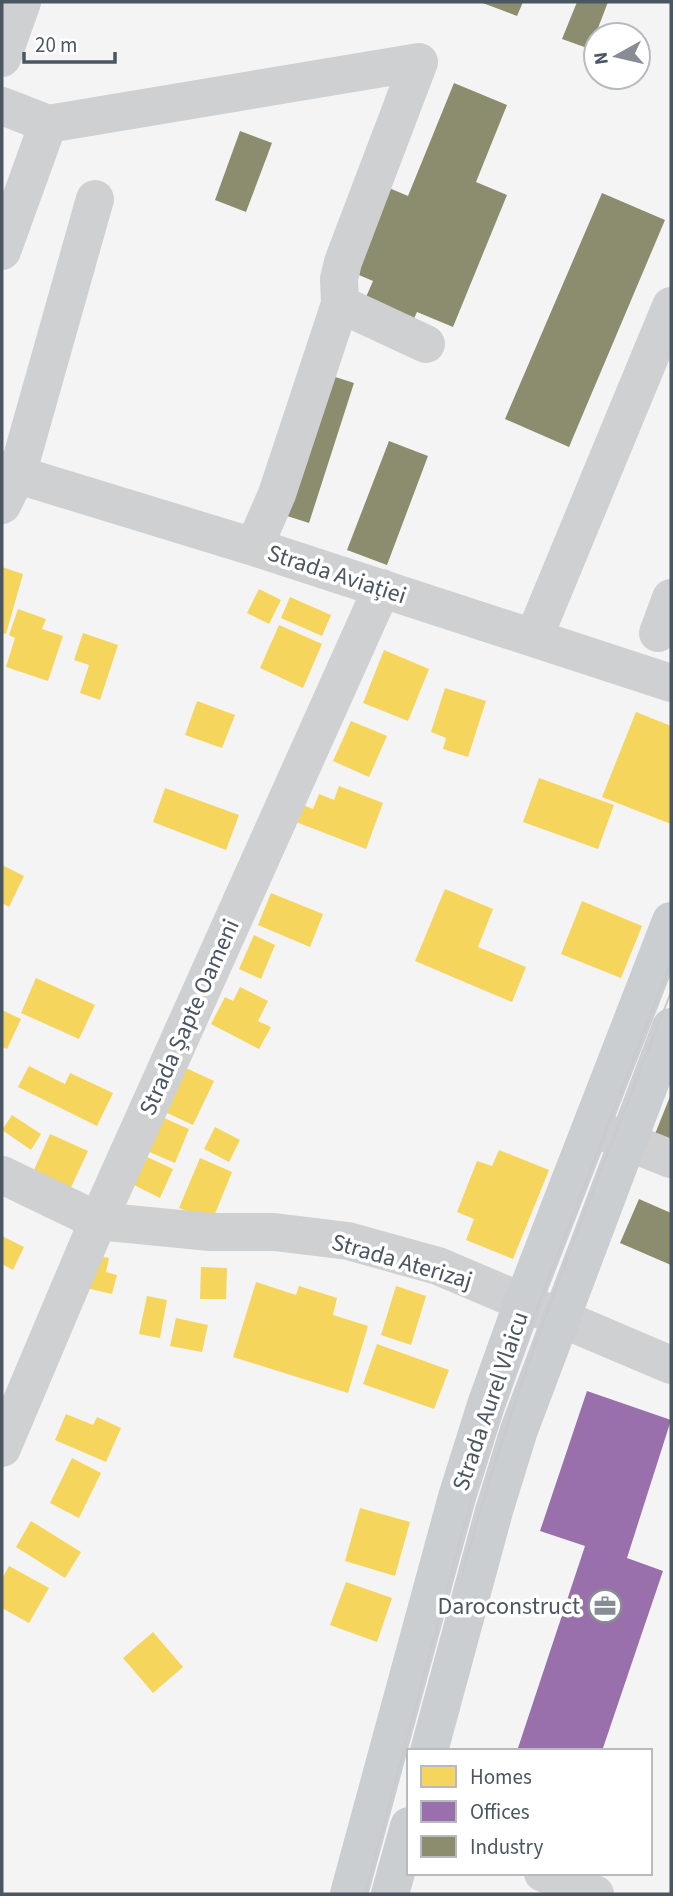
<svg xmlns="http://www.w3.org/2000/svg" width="673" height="1896" font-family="'Source Sans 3',sans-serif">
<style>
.homes{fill:#f6d55c}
.offices{fill:#9970ab}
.industry{fill:#8c8c6e}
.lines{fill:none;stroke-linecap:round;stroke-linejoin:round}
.minor{stroke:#ced0d2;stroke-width:38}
.major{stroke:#caced1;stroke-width:38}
.tram{stroke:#c9cacc;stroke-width:2}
.labels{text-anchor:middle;stroke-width:7;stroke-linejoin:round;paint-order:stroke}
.street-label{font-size:24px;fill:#4a5661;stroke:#fff}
.poi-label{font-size:24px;fill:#4a5661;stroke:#fff;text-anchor:end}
</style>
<rect width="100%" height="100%" fill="#f4f4f4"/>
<!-- homes -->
<path class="homes" d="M 2,567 L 23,574 L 6,634 L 2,633 Z
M 259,589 L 281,600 L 269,624 L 247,613 Z
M 290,597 L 331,615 L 322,636 L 281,618 Z
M 18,609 L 46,619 L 42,629 L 63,636 L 48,681 L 6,667 L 15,638 L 9,635 Z
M 279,625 L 322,644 L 303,688 L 260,668 Z
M 83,633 L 118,645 L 100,700 L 80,693 L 89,665 L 74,660 Z
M 384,650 L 429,669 L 408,721 L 363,703 Z
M 445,688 L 486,701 L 468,757 L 443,749 L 446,738 L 431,732 Z
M 197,701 L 235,715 L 222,748 L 185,735 Z
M 636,712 L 671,726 L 671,824 L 602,797 Z
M 351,721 L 387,736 L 369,777 L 333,761 Z
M 539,778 L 614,805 L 598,849 L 523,822 Z
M 339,786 L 383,803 L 366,849 L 296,822 L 303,805 L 313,809 L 319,794 L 334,800 Z
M 165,788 L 239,815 L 226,850 L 153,822 Z
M 2,865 L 24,876 L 9,907 L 2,903 Z
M 445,889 L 493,909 L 478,947 L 526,967 L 512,1002 L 415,961 Z
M 271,893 L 323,914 L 310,947 L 258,925 Z
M 582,901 L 642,926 L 621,978 L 561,954 Z
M 254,935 L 275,945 L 261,979 L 239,969 Z
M 36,978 L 95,1005 L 79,1039 L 21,1013 Z
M 240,987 L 268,1001 L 258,1021 L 271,1027 L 259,1049 L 211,1024 L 225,997 L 233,1001 Z
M 2,1010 L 21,1019 L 7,1049 L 2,1047 Z
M 29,1066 L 65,1084 L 70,1073 L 113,1093 L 97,1126 L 18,1087 Z
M 186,1068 L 214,1081 L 193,1125 L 165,1112 Z
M 12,1115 L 41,1134 L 31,1150 L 2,1130 Z
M 162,1117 L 189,1129 L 175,1163 L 147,1151 Z
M 215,1127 L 240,1140 L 229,1162 L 204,1149 Z
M 50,1134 L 88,1151 L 67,1196 L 30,1179 Z
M 499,1150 L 549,1170 L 513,1259 L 466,1240 L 474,1219 L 457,1212 L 477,1161 L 492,1166 Z
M 145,1156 L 173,1169 L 160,1198 L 132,1184 Z
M 200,1158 L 232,1172 L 212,1221 L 179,1208 Z
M 2,1236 L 24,1247 L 13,1270 L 2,1264 Z
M 93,1255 L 109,1258 L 106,1272 L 117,1275 L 112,1294 L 86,1288 Z
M 201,1267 L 227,1268 L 226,1299 L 200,1299 Z
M 256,1282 L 296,1295 L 299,1286 L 337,1298 L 333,1315 L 368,1326 L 348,1393 L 233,1357 Z
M 396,1286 L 426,1296 L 411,1345 L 381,1335 Z
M 147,1296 L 167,1300 L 160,1338 L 139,1334 Z
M 176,1318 L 208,1325 L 202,1352 L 170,1346 Z
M 377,1344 L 449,1370 L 434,1409 L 363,1384 Z
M 66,1414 L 93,1425 L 97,1417 L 121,1428 L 106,1462 L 55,1440 Z
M 72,1458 L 101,1473 L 79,1518 L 50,1503 Z
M 360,1508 L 410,1522 L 395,1576 L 345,1561 Z
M 31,1521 L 81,1552 L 65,1578 L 16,1547 Z
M 9,1566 L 49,1588 L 29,1623 L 2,1608 L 2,1579 Z
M 346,1582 L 392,1598 L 377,1642 L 330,1625 Z
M 153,1632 L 183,1667 L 153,1693 L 123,1658 Z"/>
<!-- offices -->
<path class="offices" d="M 587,1391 L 671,1420 L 627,1558 L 663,1571 L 602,1751 L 517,1751 L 585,1546 L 540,1531 Z"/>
<!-- industry -->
<path class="industry" d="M 480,2 L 523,2 L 517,16 Z
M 577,2 L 608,2 L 590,49 L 562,39 Z
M 454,83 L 507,105 L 476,182 L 507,195 L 453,327 L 417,312 L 411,325 L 363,304 L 373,281 L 347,270 L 382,185 L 408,196 Z
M 240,131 L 272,143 L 246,212 L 215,200 Z
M 602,193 L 665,220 L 569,447 L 505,419 Z
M 326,374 L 354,383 L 309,523 L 281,514 Z
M 389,441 L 428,456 L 387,565 L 347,550 Z
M 671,1094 L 671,1141 L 655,1134 Z
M 639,1199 L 671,1213 L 671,1265 L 620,1243 Z"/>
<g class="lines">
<!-- minor -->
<path class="minor" d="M 2,58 L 22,2
M 2,106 L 48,124 L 419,62
M 2,251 L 48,124
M 340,304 L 426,344
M 2,470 L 254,547 L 671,683
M 2,505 L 17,475 L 95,199
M 254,547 L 277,494 L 340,304 L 339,279 L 343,262 L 419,62
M 658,633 L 671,598
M 534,637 L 671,306
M 596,1129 L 671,1159
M 2,1175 L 98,1221 L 210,1232 L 274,1232 L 348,1241 L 438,1266 L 671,1365
M 2,1448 L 98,1221 L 382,588
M 543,1873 L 595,1894"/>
<!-- major -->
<path class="major" d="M 429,1751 L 494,1511 L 519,1430 L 671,1027
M 349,1894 L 457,1497 L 486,1405 L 523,1302 L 671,921
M 390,1894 L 409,1826"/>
<!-- tram -->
<path class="tram" d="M 462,1575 C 516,1376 596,1185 671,992
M 365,1894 L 470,1504 L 499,1414 L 537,1308 L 671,962"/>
</g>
<!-- icons -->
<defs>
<symbol id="office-ring" viewBox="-11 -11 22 22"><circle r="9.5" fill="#fff" stroke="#868d94" stroke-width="1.5"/><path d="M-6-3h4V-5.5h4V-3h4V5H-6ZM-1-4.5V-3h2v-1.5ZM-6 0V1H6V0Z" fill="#868d94"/></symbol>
</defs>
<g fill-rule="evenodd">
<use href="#office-ring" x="586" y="1587" width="38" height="38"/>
</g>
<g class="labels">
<!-- street labels -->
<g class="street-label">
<text transform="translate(337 574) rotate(18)" y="8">Strada Aviației</text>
<text transform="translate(189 1017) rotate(-66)" y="8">Strada Șapte Oameni</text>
<text transform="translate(402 1261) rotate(16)" y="8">Strada Aterizaj</text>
<text transform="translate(490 1401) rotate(-71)" y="8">Strada Aurel Vlaicu</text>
</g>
<!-- poi labels -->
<g class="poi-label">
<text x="580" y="1614">Daroconstruct</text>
</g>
</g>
<!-- border -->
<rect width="673" height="1896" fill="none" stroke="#4a5661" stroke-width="7"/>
<!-- legend -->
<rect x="407" y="1749" width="245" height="126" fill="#ffffff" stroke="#b7bbc0" stroke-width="2"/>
<rect x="421" y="1766" width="35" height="21" fill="#f6d55c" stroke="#b7bbc0" stroke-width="2"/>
<text x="470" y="1784" font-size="21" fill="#4a5661">Homes</text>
<rect x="421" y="1801" width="35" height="21" fill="#9970ab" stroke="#b7bbc0" stroke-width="2"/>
<text x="470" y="1819" font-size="21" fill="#4a5661">Offices</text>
<rect x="421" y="1836" width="35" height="21" fill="#8c8c6e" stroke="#b7bbc0" stroke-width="2"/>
<text x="470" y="1854" font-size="21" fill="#4a5661">Industry</text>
<!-- north arrow -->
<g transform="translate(617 56) rotate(262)"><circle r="33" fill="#ffffff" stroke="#b7bbc0" stroke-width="2"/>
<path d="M0-5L12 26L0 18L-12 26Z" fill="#868d94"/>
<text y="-10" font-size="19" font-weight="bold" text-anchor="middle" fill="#4a5661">N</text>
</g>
<!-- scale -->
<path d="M24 52v10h91v-10" fill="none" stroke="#4a5661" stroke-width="3.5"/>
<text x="35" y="52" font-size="21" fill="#4a5661" stroke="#ffffff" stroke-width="5" paint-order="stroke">20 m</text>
</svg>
